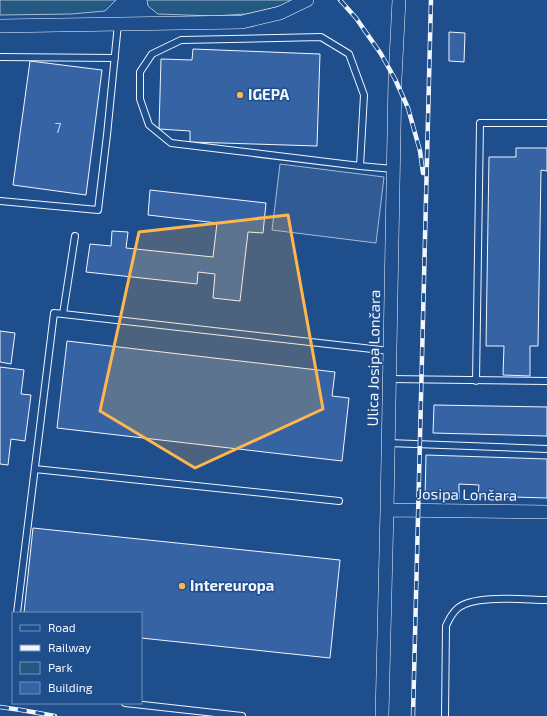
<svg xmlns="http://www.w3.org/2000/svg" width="547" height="716" font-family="'Exo 2',sans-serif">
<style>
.green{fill:#245a82;stroke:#a8bbd7}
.parking{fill:#305b95;stroke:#a8bbd7}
.building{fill:#3563a3;stroke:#f2f6ff}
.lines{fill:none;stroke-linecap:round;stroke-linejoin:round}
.service-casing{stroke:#f2f6ff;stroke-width:8}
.minor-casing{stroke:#f2f6ff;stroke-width:14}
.service{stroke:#1f4e8c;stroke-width:6}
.minor{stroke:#1f4e8c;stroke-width:13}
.rail-casing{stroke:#f2f6ff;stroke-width:4.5}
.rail{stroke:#1f4e8c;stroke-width:3;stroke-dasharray:9;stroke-linecap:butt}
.marked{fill:#ffb74d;fill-opacity:0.2;stroke:#ffb74d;stroke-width:3;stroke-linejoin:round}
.poi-dot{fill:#ffb74d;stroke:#1f4e8c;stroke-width:1.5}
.labels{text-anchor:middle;stroke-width:3;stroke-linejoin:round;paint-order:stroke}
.number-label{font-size:13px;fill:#c3d1e8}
.poi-label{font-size:15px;font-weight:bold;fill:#f2f6ff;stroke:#1f4e8c;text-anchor:start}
.street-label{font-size:15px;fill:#f2f6ff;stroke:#1f4e8c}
</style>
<rect width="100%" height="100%" fill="#1f4e8c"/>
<!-- green -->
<path class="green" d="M 0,0 L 116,0 L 105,11 L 71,14 L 0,15 Z
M 147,0 L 292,0 L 281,6 L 246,14 L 213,16 L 158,14 L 148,6 Z"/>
<!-- parking -->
<path class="parking" d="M 280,164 L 384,177 L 376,243 L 272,230 Z"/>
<!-- building -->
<path class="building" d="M 449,32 L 465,33 L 464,62 L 449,61 Z
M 193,49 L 320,54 L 317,146 L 190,142 L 190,131 L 159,129 L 161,59 L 192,60 Z
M 30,61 L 102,70 L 86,195 L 13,185 Z
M 516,148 L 547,148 L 547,171 L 541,170 L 538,346 L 530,346 L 530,376 L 503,375 L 504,346 L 486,346 L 489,157 L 516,157 Z
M 150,190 L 266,203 L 263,233 L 248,232 L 240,301 L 213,298 L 215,274 L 198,272 L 197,284 L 86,272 L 90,244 L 111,246 L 112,231 L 128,232 L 126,248 L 213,257 L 217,223 L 148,215 Z
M 0,331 L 15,333 L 11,364 L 0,362 Z
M 67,341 L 335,372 L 332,396 L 349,398 L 342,461 L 57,428 Z
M 0,367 L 24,370 L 21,394 L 31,395 L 25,441 L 11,439 L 8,465 L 0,464 Z
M 434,405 L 547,407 L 547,436 L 433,433 Z
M 426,455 L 547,459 L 547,498 L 478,496 L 479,485 L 459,484 L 459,499 L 425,498 Z
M 33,528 L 340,560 L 330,658 L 141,638 L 141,613 L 24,613 Z"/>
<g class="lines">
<defs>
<path id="service" d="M 0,57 L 115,58
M 360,166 L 364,95 L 349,54 L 321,37 L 181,40 L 152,54 L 140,72 L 140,99 L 149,125 L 171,143 L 360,166 L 393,169
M 0,201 L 98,210 L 107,135 L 118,24
M 63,314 L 75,236
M 389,379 L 547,381
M 476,381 L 480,123 L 547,123
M 388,443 L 547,449
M 35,469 L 339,501
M 17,613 L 54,313 L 390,351
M 125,703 L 242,716
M 445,716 L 446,626 C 449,619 452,613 458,608 C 475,594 525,600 547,600"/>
<path id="minor" d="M 0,26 L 242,22 L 280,13 L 307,0
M 387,510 L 547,512
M 382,716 L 387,510 L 395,79 L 399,0"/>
</defs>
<!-- service casing -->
<use href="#service" class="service-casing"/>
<!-- minor casing -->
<use href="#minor" class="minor-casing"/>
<!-- service -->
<use href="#service" class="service"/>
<!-- minor -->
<use href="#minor" class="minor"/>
<defs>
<path id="rail" d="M 340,0 L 356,18 L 381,54 L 395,79 L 408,108 L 420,151 L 423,173
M 0,707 L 21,710 L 55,716
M 413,716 L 431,0"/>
</defs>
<!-- rail casing -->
<use href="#rail" class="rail-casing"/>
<!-- rail -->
<use href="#rail" class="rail"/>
</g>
<!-- marked area -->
<path class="marked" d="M 288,215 L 323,409 L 195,468 L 100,411 L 139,232 Z"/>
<!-- markers -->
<g class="poi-dot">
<circle cx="240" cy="95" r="4"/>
<circle cx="182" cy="586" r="4"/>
</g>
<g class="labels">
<!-- number labels -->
<g class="number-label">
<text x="58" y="133">7</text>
</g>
<!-- poi labels -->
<g class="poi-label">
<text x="248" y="100">IGEPA</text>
<text x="190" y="591">Intereuropa</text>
</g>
<!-- street labels -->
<g class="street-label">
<text transform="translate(374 358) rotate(-89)" y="5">Ulica Josipa Lončara</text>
<text transform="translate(467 495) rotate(1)" y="5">Josipa Lončara</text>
</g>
</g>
<!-- legend -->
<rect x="12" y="612" width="130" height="92" fill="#1f4e8c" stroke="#7391ba"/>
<rect x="20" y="625" width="20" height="6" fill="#1f4e8c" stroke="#7391ba"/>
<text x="48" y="632" font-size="12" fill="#f2f6ff">Road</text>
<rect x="20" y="645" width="20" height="6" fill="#f2f6ff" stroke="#7391ba"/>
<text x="48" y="652" font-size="12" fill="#f2f6ff">Railway</text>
<rect x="20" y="662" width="20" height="12" fill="#245a82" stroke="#7391ba"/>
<text x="48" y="672" font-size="12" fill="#f2f6ff">Park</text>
<rect x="20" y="682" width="20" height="12" fill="#3563a3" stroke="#7391ba"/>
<text x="48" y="692" font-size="12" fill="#f2f6ff">Building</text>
</svg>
